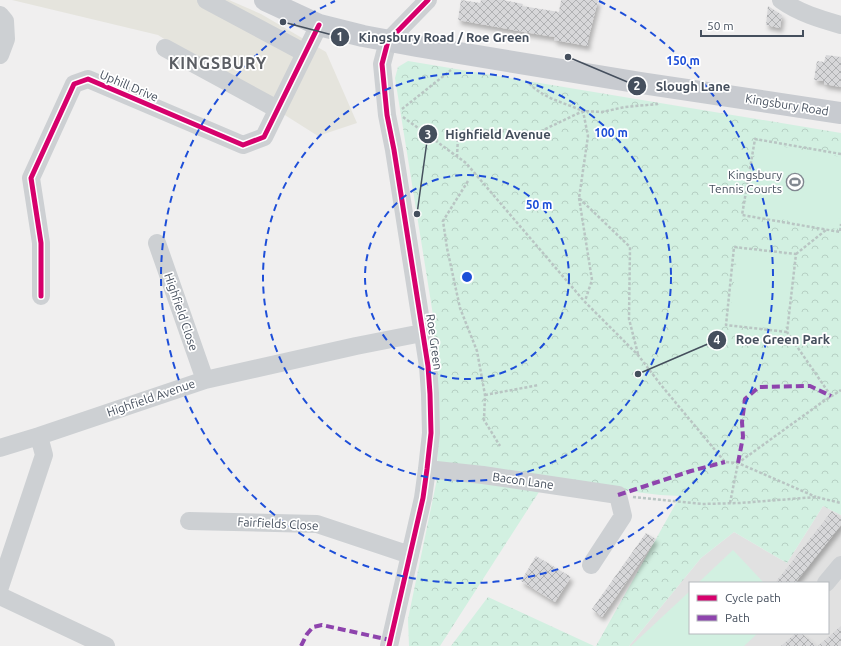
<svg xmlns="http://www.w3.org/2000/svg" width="841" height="646" font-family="Ubuntu,sans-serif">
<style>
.commercial{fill:#e5e4dd}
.education{fill:#e1e1e1;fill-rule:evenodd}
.park{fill:url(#park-crowns)}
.garden{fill:#d2f0e1}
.building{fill:url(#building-cross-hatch);filter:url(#shadow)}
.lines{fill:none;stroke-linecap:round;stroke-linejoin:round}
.path{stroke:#b9c5c3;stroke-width:2.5;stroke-dasharray:3 2;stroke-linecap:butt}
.minor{stroke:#cdd0d3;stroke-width:18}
.major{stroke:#c8cbd0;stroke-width:22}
.quiet{stroke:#8e44ad;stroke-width:4;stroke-dasharray:8 4;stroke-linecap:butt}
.cycleway-casing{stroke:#fff;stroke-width:8}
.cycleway{stroke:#d6006c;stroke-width:5}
.ring{fill:none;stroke:#1d4ed8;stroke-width:2;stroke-dasharray:7 5}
.labels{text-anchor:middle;stroke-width:3.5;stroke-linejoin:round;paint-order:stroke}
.street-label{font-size:12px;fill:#454f5d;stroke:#fff}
.poi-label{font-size:12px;fill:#454f5d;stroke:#fff;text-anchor:end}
.district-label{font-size:16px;font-weight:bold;letter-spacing:1px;fill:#5b5e64;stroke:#fff}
.centre{fill:#1d4ed8;stroke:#fff;stroke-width:2}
.ring-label{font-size:12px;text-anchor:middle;font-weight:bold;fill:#1d4ed8;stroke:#fff;stroke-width:3.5;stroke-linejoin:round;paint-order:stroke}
.leader{fill:none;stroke:#454f5d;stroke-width:1.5}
.callout-dot{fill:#454f5d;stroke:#fff;stroke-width:1.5}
.mark-label{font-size:12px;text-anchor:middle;font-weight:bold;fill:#fff}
.callout-label{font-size:13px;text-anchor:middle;font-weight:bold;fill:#454f5d;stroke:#fff;stroke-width:3.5;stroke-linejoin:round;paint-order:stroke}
</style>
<defs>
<pattern id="park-crowns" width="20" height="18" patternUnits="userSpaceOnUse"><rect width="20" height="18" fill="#d2f0e1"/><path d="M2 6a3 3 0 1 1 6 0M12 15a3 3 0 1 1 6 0" fill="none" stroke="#b6d0c3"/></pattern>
<pattern id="building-cross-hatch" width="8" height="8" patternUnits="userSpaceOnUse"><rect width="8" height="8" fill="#d7d7d9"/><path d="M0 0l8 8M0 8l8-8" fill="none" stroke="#b0b1b3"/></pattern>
<filter id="shadow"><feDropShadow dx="2.5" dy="4.5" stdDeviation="2" flood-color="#0004"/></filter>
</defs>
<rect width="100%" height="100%" fill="#f0efef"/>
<!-- commercial -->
<path class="commercial" d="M 12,0 L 229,0 L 261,14 L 326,52 L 357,123 L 318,136 L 158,35 Z"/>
<!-- education -->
<path class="education" d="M 823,506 L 841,515 L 841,646 L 629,646 L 701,558 L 734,532 L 787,563 ZM 690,583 L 828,583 L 828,633 L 690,633 Z"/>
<!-- park -->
<path class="park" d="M 408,61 L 841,133 L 841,515 L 823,506 L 787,563 L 734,532 L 701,558 L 629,646 L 596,646 L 680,496 L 660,495 L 546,481 L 440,646 L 409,646 L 408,619 L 437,479 L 438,433 L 433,315 L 395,78 L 398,67 Z
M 488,597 L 594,646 L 451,646 Z"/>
<!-- garden -->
<path class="garden" d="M 757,142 L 841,157 L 841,208 L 837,229 L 744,213 Z
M 738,249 L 794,256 L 785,330 L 729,323 Z
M 733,550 L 764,583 L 698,583 Z
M 690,591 L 690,633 L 758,633 L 744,646 L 631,646 Z"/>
<!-- building -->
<path class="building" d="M 461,0 L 480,3 L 481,0 L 503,0 L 523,4 L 522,6 L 559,12 L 561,0 L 598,0 L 588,40 L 588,46 L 554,40 L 555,37 L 524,32 L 458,20 Z
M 768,6 L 782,15 L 780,28 L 766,25 Z
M 826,55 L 841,57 L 841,87 L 824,84 L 824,81 L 814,80 L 817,61 L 824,62 Z
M 832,511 L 841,519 L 841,525 L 795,583 L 775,583 Z
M 646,533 L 656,539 L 602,617 L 592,609 Z
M 536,556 L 571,577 L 555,602 L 521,581 Z
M 841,626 L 841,646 L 818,646 Z
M 796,633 L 801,633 L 816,646 L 781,646 Z"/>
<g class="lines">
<!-- path -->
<path class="path" d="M 402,109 L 451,70
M 403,117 L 466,163 L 584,301 L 638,355 L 661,385 L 725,462 L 738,463 L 816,497
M 841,154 L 755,139 L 742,215 L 840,232 L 841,224
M 457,157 L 458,136 L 476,130 L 537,133 L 583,111 C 565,103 542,98 528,82
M 468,181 L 443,221 L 447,248 L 460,308 L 477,351 L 485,395 L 484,420 L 500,446
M 579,198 L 592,280 L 585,301
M 796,254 L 826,230
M 787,332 L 726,325 L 734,247 L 796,254 L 787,332 L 831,396
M 638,354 L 629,319 L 630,247 L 579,198 L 588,136 L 583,111 L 602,112 L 625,107 L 658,104
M 485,395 L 539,385
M 633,497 L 702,504 L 740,503 L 816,497 L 841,503
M 730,503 L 738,463 L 821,403 L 841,390"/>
<!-- minor -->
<path class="minor" d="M 206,0 L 305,53
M 781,0 C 799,13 820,19 841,25
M 0,15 L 5,21 L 6,39 L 0,55
M 165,48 L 277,109
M 157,243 L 205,380
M 41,296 L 41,243 L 31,178 L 74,84 L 88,79 L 243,145 L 264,137 L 319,25
M 0,448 L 39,436 L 205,380 L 356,346 L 422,333
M 427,469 L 483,475 L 618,495 L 623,516 L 591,565
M 189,521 L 317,524 L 410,555
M 826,583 L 841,565
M 0,587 L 44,455 L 39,436
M 0,596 L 106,646
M 389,646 L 423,498 L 427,469 L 431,433 L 430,394 L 428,366 L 394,150 L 387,115 L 382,64 L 388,41 L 428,0"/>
<!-- major -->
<path class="major" d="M 265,0 L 319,25 L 363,36 L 417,46 L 641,83 L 841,113"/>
<!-- quiet -->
<path class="quiet" d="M 738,463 L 743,437 L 742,422 L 745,399 L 759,387 L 810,386 L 831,396
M 618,495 L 691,471 L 725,462
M 301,646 L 307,634 L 313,627 L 322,625 L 390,640"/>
<defs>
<path id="cycleway" d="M 41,296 L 41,243 L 31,178 L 74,84 L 88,79 L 243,145 L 264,137 L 319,25
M 389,646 L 423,498 L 427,469 L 431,433 L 430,394 L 428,366 L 394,150 L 387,115 L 382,64 L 388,41 L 428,0"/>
</defs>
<!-- cycleway casing -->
<use href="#cycleway" class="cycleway-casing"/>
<!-- cycleway -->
<use href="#cycleway" class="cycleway"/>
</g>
<!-- distance rings -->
<g class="ring">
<circle cx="467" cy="277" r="102"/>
<circle cx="467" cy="277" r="204"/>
<path d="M599 1A306 306 0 1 1 335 1"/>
</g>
<!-- icons -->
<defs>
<symbol id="stadium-ring" viewBox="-11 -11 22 22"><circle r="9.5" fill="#fff" stroke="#818790" stroke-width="1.5"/><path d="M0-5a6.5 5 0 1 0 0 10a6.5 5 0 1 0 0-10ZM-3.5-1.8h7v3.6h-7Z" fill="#818790"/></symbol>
</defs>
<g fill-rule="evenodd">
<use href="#stadium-ring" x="785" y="172" width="20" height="20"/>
</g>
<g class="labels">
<!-- street labels -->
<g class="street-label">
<text transform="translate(129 86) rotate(23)" y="4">Uphill Drive</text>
<text transform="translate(787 105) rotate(9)" y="4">Kingsbury Road</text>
<text transform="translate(181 312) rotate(71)" y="4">Highfield Close</text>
<text transform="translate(434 342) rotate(82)" y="4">Roe Green</text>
<text transform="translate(151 398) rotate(-19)" y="4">Highfield Avenue</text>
<text transform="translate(523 481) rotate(8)" y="4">Bacon Lane</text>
<text transform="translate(278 524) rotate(3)" y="4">Fairfields Close</text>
</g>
<!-- poi labels -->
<g class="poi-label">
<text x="782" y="179">Kingsbury<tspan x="782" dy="14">Tennis Courts</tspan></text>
</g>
<!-- district labels -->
<g class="district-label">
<text x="218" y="69">KINGSBURY</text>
</g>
</g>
<circle cx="467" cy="277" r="6" class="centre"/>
<g class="ring-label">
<text x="683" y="65">150 m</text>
<text x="611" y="137">100 m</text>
<text x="539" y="209">50 m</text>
</g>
<!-- callouts -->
<path class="leader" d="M283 22L340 37M568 57L637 86M417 214L428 134M638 374L717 340"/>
<g class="callout-dot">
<circle cx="283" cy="22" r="4"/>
<circle cx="568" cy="57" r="4"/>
<circle cx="417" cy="214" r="4"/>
<circle cx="638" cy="374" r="4"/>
<circle cx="340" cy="37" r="10"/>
<circle cx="637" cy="86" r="10"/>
<circle cx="428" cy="134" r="10"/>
<circle cx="717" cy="340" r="10"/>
</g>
<g class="mark-label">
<text x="340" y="41">1</text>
<text x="637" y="90">2</text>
<text x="428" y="139">3</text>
<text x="717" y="344">4</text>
</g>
<g class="callout-label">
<text x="444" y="42">Kingsbury Road / Roe Green</text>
<text x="693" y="91">Slough Lane</text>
<text x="498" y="139">Highfield Avenue</text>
<text x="783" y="344">Roe Green Park</text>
</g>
<!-- legend -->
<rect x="689" y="582" width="140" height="52" fill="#ffffff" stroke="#b5b9be"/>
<rect x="697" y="595" width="20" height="6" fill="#d6006c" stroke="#b5b9be"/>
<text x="725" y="602" font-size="12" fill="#454f5d">Cycle path</text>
<rect x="697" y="615" width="20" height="6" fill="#8e44ad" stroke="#b5b9be"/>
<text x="725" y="622" font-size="12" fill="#454f5d">Path</text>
<!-- scale -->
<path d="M701 30v6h102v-6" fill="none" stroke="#454f5d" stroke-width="2"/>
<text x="707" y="30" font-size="12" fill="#454f5d" stroke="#ffffff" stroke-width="3" paint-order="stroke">50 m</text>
</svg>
